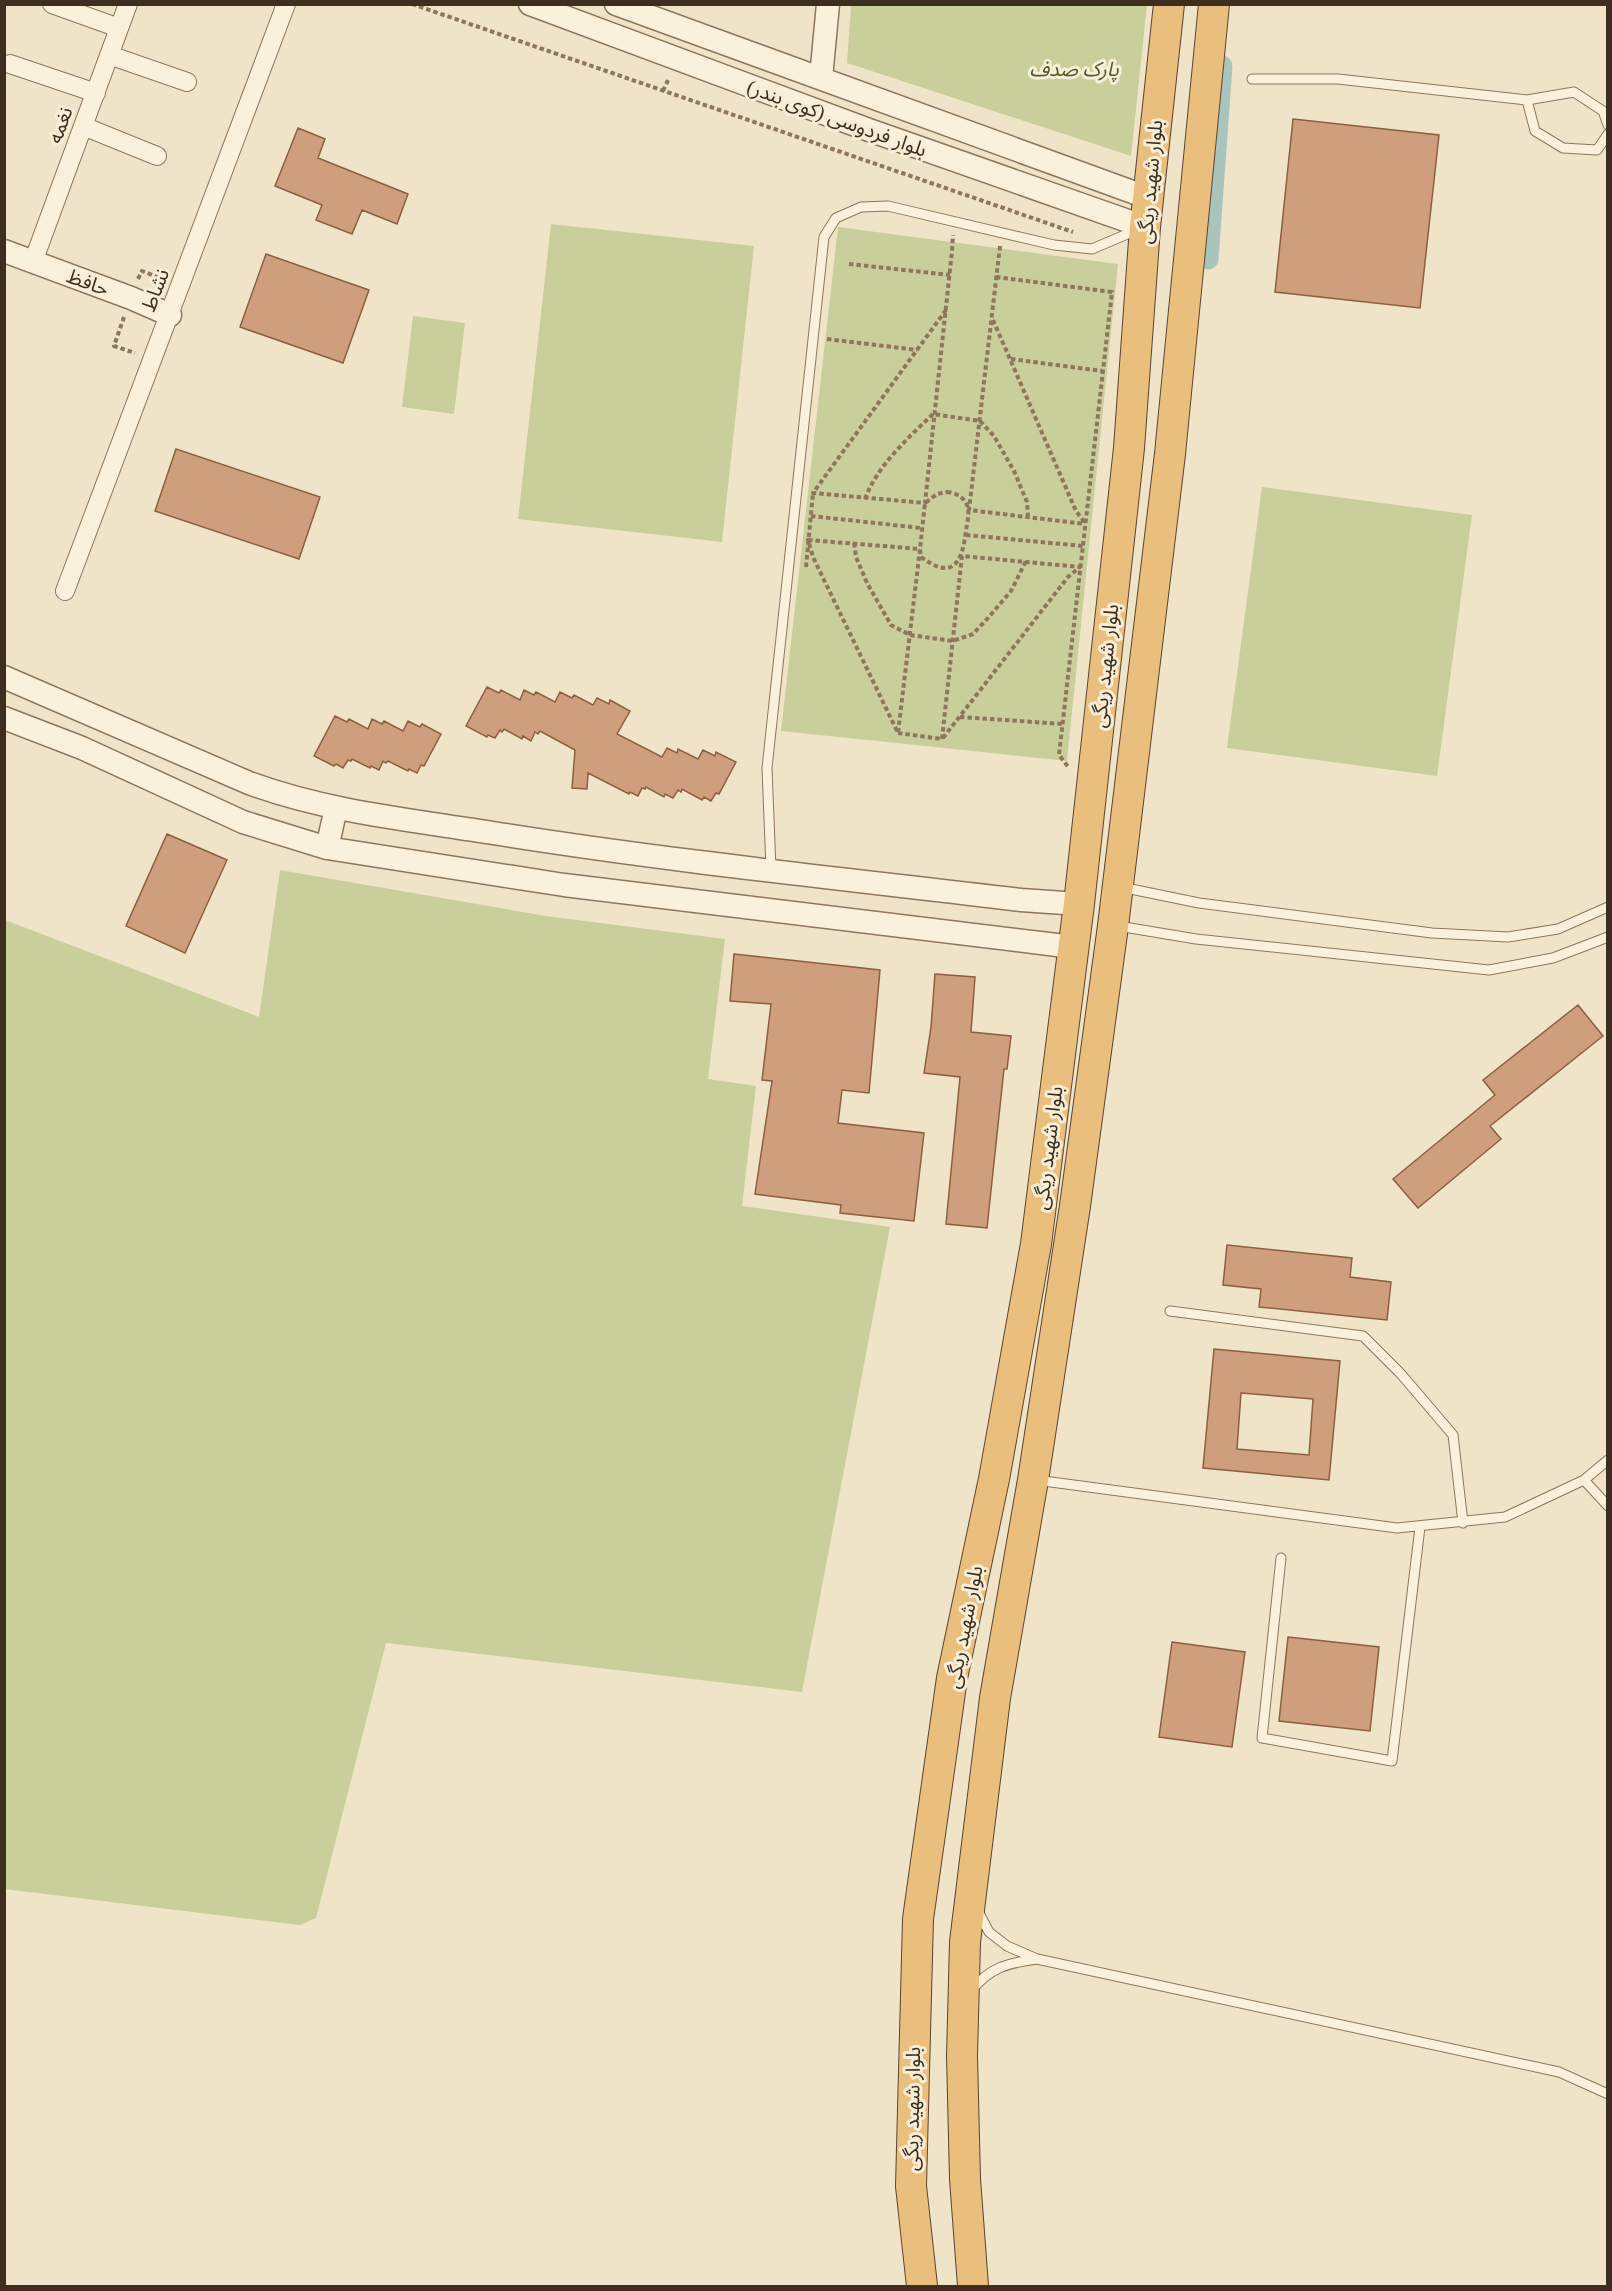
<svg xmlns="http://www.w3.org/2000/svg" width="1612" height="2291" font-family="'Times New Roman','Noto Sans Arabic',serif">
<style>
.green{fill:#c9cf9b}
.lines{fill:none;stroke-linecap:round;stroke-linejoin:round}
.canal{stroke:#a9c4bc;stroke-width:21}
.building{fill:#cf9f7d;stroke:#8d5f41;stroke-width:1.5;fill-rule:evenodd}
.service-casing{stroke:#8d765c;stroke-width:11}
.minor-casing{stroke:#8d765c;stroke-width:20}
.tertiary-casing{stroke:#8d765c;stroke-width:25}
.trunk-casing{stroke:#5b4430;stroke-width:32}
.path{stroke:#8d765c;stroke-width:4;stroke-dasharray:4.5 3;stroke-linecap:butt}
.service{stroke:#faf1dc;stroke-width:9}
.minor{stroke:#faf1dc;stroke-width:18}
.tertiary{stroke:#faf1dc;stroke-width:22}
.trunk{stroke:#eabe7c;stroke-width:30}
.labels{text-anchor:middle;stroke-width:6;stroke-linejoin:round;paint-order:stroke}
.park-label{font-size:20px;font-style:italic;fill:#4d5a26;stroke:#f7eed8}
.street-label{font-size:20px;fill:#3d2e20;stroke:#f7eed8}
</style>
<rect width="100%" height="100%" fill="#f0e4c8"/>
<!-- green -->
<path class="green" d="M 851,5 L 1147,5 L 1131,156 L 847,63 Z
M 551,224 L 754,246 L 722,542 L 518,519 Z
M 838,227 L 1118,264 L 1067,761 L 781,731 Z
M 413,316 L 465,323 L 454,414 L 402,407 Z
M 1262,487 L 1472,515 L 1437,776 L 1227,748 Z
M 280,870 L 546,916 L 725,939 L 708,1079 L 756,1086 L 742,1206 L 890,1227 L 802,1692 L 386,1643 L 316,1918 L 300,1925 L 4,1889 L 5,920 L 259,1017 Z"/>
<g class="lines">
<!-- canal -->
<path class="canal" d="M 1208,259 L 1222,66"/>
</g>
<!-- building -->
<path class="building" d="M 1293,119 L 1439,135 L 1420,308 L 1275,292 Z
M 298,128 L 325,139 L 318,158 L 408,194 L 397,224 L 362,210 L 352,234 L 316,220 L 322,205 L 275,186 Z
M 266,254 L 369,290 L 343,363 L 240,327 Z
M 176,449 L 320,497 L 299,559 L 155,511 Z
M 487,687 L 499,693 L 501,690 L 520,700 L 524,690 L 534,695 L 536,692 L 555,702 L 560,692 L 572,698 L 574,695 L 593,705 L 597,698 L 609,704 L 610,700 L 630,711 L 617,734 L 662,757 L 667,748 L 677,753 L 678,749 L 698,759 L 703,750 L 715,756 L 716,752 L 736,762 L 719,794 L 716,793 L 711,801 L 704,797 L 702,800 L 682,789 L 681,792 L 678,790 L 673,798 L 665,794 L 664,797 L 646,787 L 645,789 L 642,788 L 638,796 L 630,792 L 629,794 L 588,773 L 587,789 L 572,788 L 575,750 L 540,731 L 538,734 L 535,732 L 531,741 L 523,736 L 522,739 L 504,729 L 502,732 L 500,730 L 495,738 L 488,735 L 487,737 L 466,726 Z
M 335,716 L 347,722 L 349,719 L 368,729 L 372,719 L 382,724 L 384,721 L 403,731 L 408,721 L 420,727 L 422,724 L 441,734 L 424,766 L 421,765 L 417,773 L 409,769 L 408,771 L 388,761 L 386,763 L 383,761 L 379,770 L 371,766 L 370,768 L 352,759 L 351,761 L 348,760 L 343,768 L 336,764 L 334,766 L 314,756 Z
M 167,834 L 227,860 L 185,953 L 126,926 Z
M 734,954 L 880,970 L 869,1093 L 842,1090 L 838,1123 L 924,1133 L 914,1221 L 840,1213 L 841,1205 L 755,1194 L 772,1081 L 762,1080 L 771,1004 L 730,1001 Z
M 935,974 L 975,977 L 971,1032 L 1011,1036 L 1007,1069 L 1004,1069 L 987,1228 L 946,1224 L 960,1077 L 924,1073 L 931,1027 Z
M 1578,1005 L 1603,1036 L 1490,1126 L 1501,1139 L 1418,1208 L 1393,1179 L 1495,1095 L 1483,1080 Z
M 1227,1245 L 1352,1258 L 1350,1277 L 1391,1282 L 1387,1320 L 1259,1307 L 1261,1289 L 1223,1285 Z
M 1214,1349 L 1340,1361 L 1329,1480 L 1203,1468 ZM 1241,1393 L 1313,1399 L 1309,1455 L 1237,1449 Z
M 1288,1637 L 1379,1647 L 1370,1731 L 1279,1721 Z
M 1172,1642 L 1245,1652 L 1232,1747 L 1159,1737 Z"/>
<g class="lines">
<defs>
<path id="service" d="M 1252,79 L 1338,79 L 1527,100 L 1574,92 L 1603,111 L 1608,125
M 1527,100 L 1535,131 L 1563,148 L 1597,150 L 1608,134
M 771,869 L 767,768 L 824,237 L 836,218 L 861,207 L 888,206 L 1054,245 L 1092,249 L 1139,229
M 1121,887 L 1199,903 L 1432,933 L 1508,937 L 1558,929 L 1608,907
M 1118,926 L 1196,939 L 1489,970 L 1553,958 L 1608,937
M 1170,1311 L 1363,1336 L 1401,1374 L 1453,1435 L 1463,1523
M 1036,1480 L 1397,1528 L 1505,1517 L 1584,1480 L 1608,1460
M 1584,1480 L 1608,1506
M 1281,1558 L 1262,1738 L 1392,1761 L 1420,1527
M 978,1911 L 989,1932 L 1007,1946 L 1037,1959 L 1559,2072 L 1608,2094
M 971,1991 C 990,1967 1008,1963 1037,1959"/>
<path id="minor" d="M 52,4 L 119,28
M 109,55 L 187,82
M 10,64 L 96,93
M 83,126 L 157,156
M 33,262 L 128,4
M 65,591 L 286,4"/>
<path id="tertiary" d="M 530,4 L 869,130 L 1145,227
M 616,4 L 1149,198
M 821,78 L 828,4
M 4,251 L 131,298 L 170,315
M 4,677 L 249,783 C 328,812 411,820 493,833 C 668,861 845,879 1021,900 L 1079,904
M 4,718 L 82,748 L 243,822 L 327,848 L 564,885 L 1057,945 L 1073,949
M 327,848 L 336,808"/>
<path id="trunk" d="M 922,2286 L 911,2186 L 918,1919 L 952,1678 L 994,1479 L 1036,1244 L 1079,904 L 1129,448 L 1145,227 L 1169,4
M 973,2286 L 965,2179 L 962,2056 L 965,1942 L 995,1698 L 1033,1480 L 1075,1206 L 1113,926 L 1170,454 L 1214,4"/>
</defs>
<!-- service casing -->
<use href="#service" class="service-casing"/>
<!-- minor casing -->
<use href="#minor" class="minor-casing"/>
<!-- tertiary casing -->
<use href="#tertiary" class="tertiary-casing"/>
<!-- trunk casing -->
<use href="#trunk" class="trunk-casing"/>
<!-- path -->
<path class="path" d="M 412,4 L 1073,232
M 663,91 L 669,78
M 1000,246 L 969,510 L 1085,524
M 849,264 L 950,275
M 996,277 L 1112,292 L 1059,755 L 1069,768
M 138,279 L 142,271 L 163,279
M 946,310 L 813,493 L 925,503 L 952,251 L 953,235
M 124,317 L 114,346 L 135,353
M 993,320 L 1076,511 L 1085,523
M 827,339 L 917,350
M 1011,359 L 1102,371
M 947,492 C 955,493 962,496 966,503 C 971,511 967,522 966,531 C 962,563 953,581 921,557 L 920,549 L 925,503 L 937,494 Z
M 865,499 C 877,466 908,438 933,414 L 980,421 L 994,436 L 1014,471 L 1027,502 L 1028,516
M 811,516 L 921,528
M 966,535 L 1083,546
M 808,540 L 920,549 L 898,733 L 813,557 Z
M 854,543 L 856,557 L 867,583 L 891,625 L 910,635 L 953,641 L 973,634 L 988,618 L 1011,591 L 1026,561
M 806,567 L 813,493
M 960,717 L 1063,724
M 898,733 L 942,739
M 943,738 L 1068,577 L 1080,567
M 942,739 L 962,556 L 1080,567"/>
<!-- service -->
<use href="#service" class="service"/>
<!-- minor -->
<use href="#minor" class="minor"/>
<!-- tertiary -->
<use href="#tertiary" class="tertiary"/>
<!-- trunk -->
<use href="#trunk" class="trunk"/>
</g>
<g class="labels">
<!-- park labels -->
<g class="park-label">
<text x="1074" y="76">پارک صدف</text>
</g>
<!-- street labels -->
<g class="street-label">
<text transform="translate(837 118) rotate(20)" y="7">بلوار فردوسی (کوی بندر)</text>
<text transform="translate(60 125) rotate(-70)" y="7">نغمه</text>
<text transform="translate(1150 182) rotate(-85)" y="7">بلوار شهید ریگی</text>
<text transform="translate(88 282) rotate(20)" y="7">حافظ</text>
<text transform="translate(155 290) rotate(-69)" y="7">نشاط</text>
<text transform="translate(1105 666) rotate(-84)" y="7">بلوار شهید ریگی</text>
<text transform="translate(1048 1148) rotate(-83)" y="7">بلوار شهید ریگی</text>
<text transform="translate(964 1627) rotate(-79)" y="7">بلوار شهید ریگی</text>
<text transform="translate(912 2109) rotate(-89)" y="7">بلوار شهید ریگی</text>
</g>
</g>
<!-- border -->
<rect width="1612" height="2291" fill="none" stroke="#3d2e20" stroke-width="12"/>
</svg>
